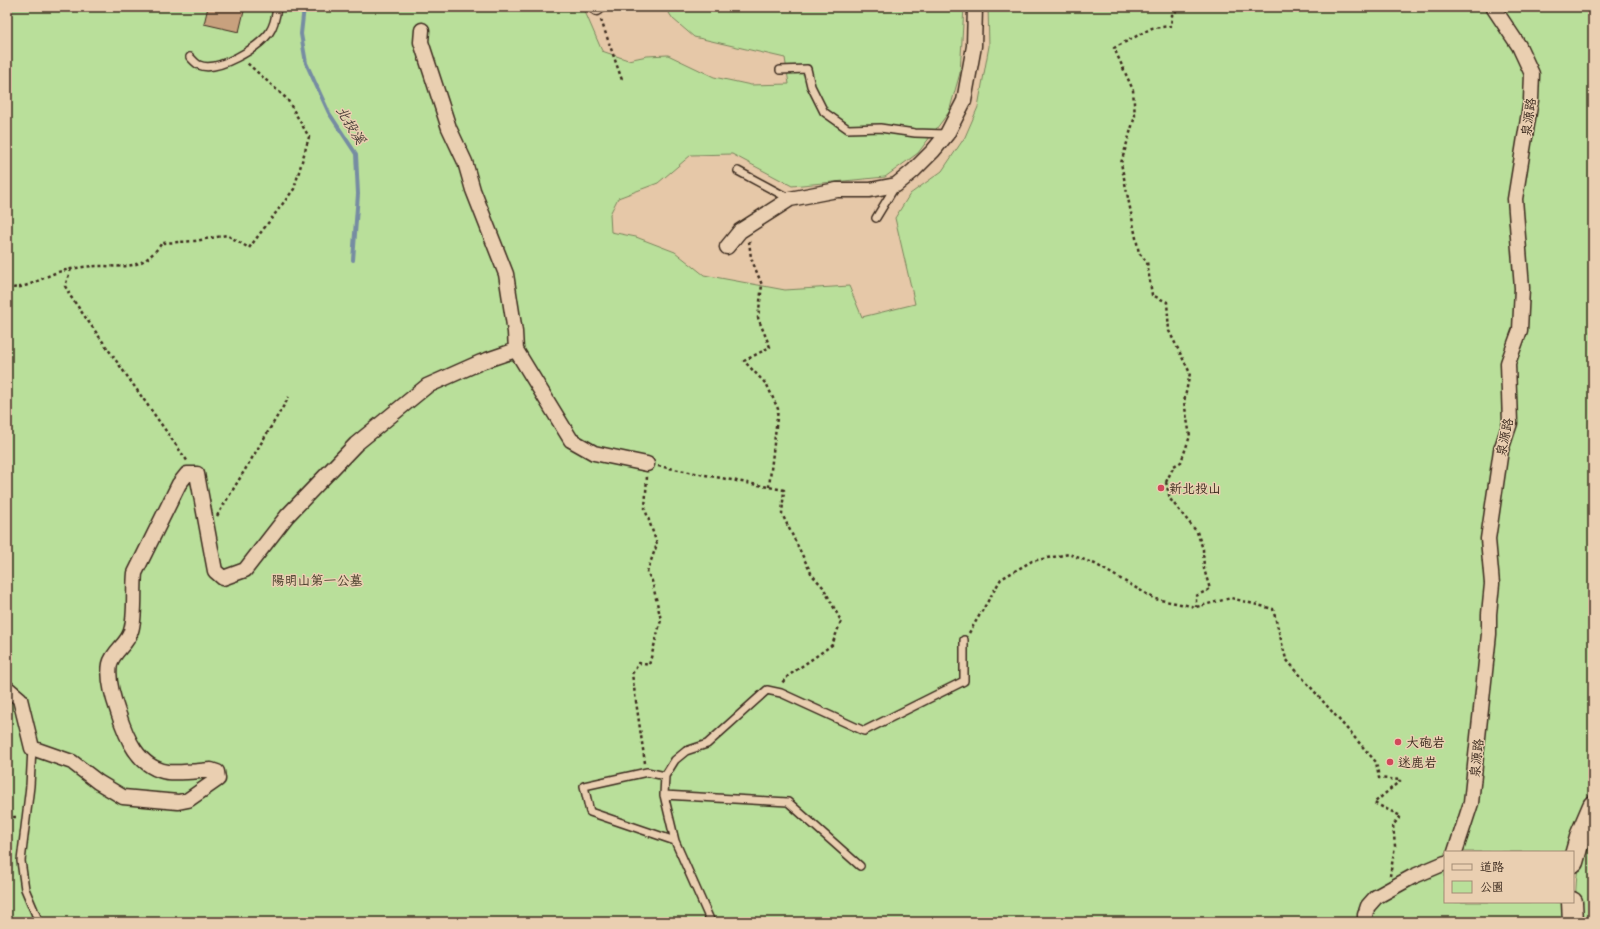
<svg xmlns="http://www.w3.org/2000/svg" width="1600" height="929" font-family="Sriracha,'LXGW WenKai TC',sans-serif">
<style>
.green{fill:#b9df9a;stroke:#7a845c}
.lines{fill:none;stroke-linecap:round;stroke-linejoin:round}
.stream{stroke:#768ca2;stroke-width:4}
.building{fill:#c8a17e;stroke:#3b2a1e}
.lane-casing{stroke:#3b2a1e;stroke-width:10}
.street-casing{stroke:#3b2a1e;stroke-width:17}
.secondary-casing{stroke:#3b2a1e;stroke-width:23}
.path{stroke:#3b2a1e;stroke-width:2.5;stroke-dasharray:3 3;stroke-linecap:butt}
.lane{stroke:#eacfb1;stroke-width:7}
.street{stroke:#eacfb1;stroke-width:14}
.secondary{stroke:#eacfb1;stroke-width:20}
.poi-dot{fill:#d1495b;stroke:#eacfb1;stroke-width:1.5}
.labels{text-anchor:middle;stroke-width:3;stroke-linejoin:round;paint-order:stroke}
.street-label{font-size:13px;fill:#3b2a1e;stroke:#eacfb1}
.poi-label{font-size:13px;fill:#3b2a1e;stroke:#eacfb1;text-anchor:start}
.park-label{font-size:13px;fill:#483c2a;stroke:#eacfb1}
.water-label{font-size:14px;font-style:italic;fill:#453a34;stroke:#eacfb1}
</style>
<rect width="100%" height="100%" fill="#e6c8a8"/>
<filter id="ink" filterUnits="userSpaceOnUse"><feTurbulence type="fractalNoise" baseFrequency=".025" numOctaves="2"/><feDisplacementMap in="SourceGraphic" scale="8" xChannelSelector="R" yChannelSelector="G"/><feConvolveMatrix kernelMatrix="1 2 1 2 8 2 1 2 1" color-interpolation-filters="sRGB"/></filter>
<g filter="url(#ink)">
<!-- green -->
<path class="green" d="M 7,7 L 583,7 L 602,51 L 628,60 L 647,56 L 668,55 L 714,77 L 751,85 L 789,84 L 785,58 L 694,37 L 673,19 L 665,7 L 964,7 L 960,73 L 949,112 L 918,153 L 885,177 L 792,186 L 732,154 L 691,155 L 658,183 L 618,198 L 610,214 L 611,232 L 636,237 L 675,252 L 704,275 L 785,290 L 849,286 L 862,317 L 915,304 L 895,218 L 910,194 L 942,171 L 965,137 L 978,107 L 989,46 L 988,7 L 1593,7 L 1593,793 L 1576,828 L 1567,852 L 1445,852 L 1445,902 L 1566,902 L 1568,922 L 7,922 Z
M 1593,817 L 1593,922 L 1577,922 C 1573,888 1578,848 1593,817 Z"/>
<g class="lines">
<!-- stream -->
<path class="stream" d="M 304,7 L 301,34 L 306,63 L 329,113 L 356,154 L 358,194 L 353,260"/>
</g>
<!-- building -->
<path class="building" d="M 208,7 L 245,7 L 239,32 L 204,24 Z"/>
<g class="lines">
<defs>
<path id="lane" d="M 190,57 C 192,59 196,64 199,65 C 217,73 258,48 269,33 C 274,26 276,16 277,7
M 780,70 L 807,69 L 811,86 L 824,112 L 848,129 L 880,128 L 915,133 L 946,134
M 738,171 L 790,199
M 876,218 L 896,185
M 32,748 L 30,786 L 21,861 L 25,889 L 39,922
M 665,776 L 647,772 L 584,786 L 590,812 L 675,841
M 664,795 L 788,802 L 860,866
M 711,922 L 675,841 L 664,795 L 665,776 L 675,760 L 686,751 L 707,744 L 767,690 L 781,693 L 864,731 L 964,681 L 964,640"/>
<path id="street" d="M 596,7 L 597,8
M 422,30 L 421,42 L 449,128 L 465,162 L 473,190 L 506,274 L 515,332 L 516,350
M 727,247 L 740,231 L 790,199 L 837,190 L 870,190 L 896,185 L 913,171 L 933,151 L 947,134 L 964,101 L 974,46 L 975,7
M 7,688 L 20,699 L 32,748 L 72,762 L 98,782 L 123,797 L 178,802 L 188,800 L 218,779 L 217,772 L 211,770 C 198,771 182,773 168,772 C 138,768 126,737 118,712 C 113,698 107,679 110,664 C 113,651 128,644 131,631 C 136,615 133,591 135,573 L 179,484 L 187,474 L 197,474 L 215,571 L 223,578 L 245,570 L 287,516 L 356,444 L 427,386 L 481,362 L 516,350 L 571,440 L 594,453 L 647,464
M 1455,852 L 1471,803 L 1489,634 L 1489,614 L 1492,584 L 1488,539 L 1501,450 L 1510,423 L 1508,363 L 1520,330 L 1522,288 L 1515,199 L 1531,100 L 1532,74 L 1519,46 L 1493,7
M 1365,922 L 1365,915 L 1368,906 L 1376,897 L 1412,877 L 1445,863"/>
<path id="secondary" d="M 1573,862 L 1581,834 L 1593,806
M 1572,902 L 1573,922"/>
</defs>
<!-- lane casing -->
<use href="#lane" class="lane-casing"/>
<!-- street casing -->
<use href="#street" class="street-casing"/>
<!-- secondary casing -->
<use href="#secondary" class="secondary-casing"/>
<!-- path -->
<path class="path" d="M 601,20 L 622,80
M 749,241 L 751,258 L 762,285 L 758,318 L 770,347 L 744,361 L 767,385 L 778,409 L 769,487
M 71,269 L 65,286 L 71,297 L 188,462
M 7,287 C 27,291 44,275 62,271 C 74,268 87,266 99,266 C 112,266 126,268 139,263 C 149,259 156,251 162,243 L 195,241 L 227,235 L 249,248 L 294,189 L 309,137 L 287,99 L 246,62
M 658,466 L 784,490 L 782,514 L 812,575 L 823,587 L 841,621 L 832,645 L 788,676 L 781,684
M 1166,482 L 1174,466 L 1181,462 L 1190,436 L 1184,402 L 1190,373 L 1169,331 L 1167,302 L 1152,295 L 1147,262 L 1139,253 L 1121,163 L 1135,116 L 1133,90 L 1114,48 L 1152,28 L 1171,26 L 1172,15 L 1181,7
M 1166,482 L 1170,499 L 1197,532 L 1203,549 L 1204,569 L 1210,589 L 1196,596 L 1196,607
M 217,516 L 289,397
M 969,633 L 1001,579 L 1032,561 L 1069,554 L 1095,564 L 1155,599 L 1196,607 L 1231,598 L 1273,609 L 1286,659 L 1376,762 L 1379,778 L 1401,780 L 1374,803 L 1401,816 L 1393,825 L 1395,846 L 1390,876
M 645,763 L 632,674 L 639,663 L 649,665 L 661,620 L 652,581 L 647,572 L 657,544 L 645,509 L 647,476
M 7,817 L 18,817"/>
<!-- lane -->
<use href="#lane" class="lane"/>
<!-- street -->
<use href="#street" class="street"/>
<!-- secondary -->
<use href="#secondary" class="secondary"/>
</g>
</g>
<!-- markers -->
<g class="poi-dot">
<circle cx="1161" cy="488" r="4"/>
<circle cx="1398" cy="742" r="4"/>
<circle cx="1390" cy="762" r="4"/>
</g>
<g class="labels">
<!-- street labels -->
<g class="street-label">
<text transform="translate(1528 117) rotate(-82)" y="5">泉源路</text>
<text transform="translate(1504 437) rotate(-78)" y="5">泉源路</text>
<text transform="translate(1476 758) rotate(-84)" y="5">泉源路</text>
</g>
<!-- poi labels -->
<g class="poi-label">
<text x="1169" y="493">新北投山</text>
<text x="1406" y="747">大砲岩</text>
<text x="1398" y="767">迷鹿岩</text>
</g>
<!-- park labels -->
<g class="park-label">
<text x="317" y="585">陽明山第一公墓</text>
</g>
<!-- water labels -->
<g class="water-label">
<text transform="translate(351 125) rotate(58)" y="5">北投溪</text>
</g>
</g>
<!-- margin -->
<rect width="1600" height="929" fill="none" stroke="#eacfb1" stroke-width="24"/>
<rect x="12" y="12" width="1576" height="905" fill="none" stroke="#3b2a1e" stroke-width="1.5" filter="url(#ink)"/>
<!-- legend -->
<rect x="1444" y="851" width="130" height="52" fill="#eacfb1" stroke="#a48d76"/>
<rect x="1452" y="864" width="20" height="6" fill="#eacfb1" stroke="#a48d76"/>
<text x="1480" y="871" font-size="12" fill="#3b2a1e">道路</text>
<rect x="1452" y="881" width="20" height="12" fill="#b9df9a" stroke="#a48d76"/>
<text x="1480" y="891" font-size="12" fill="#3b2a1e">公園</text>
</svg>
